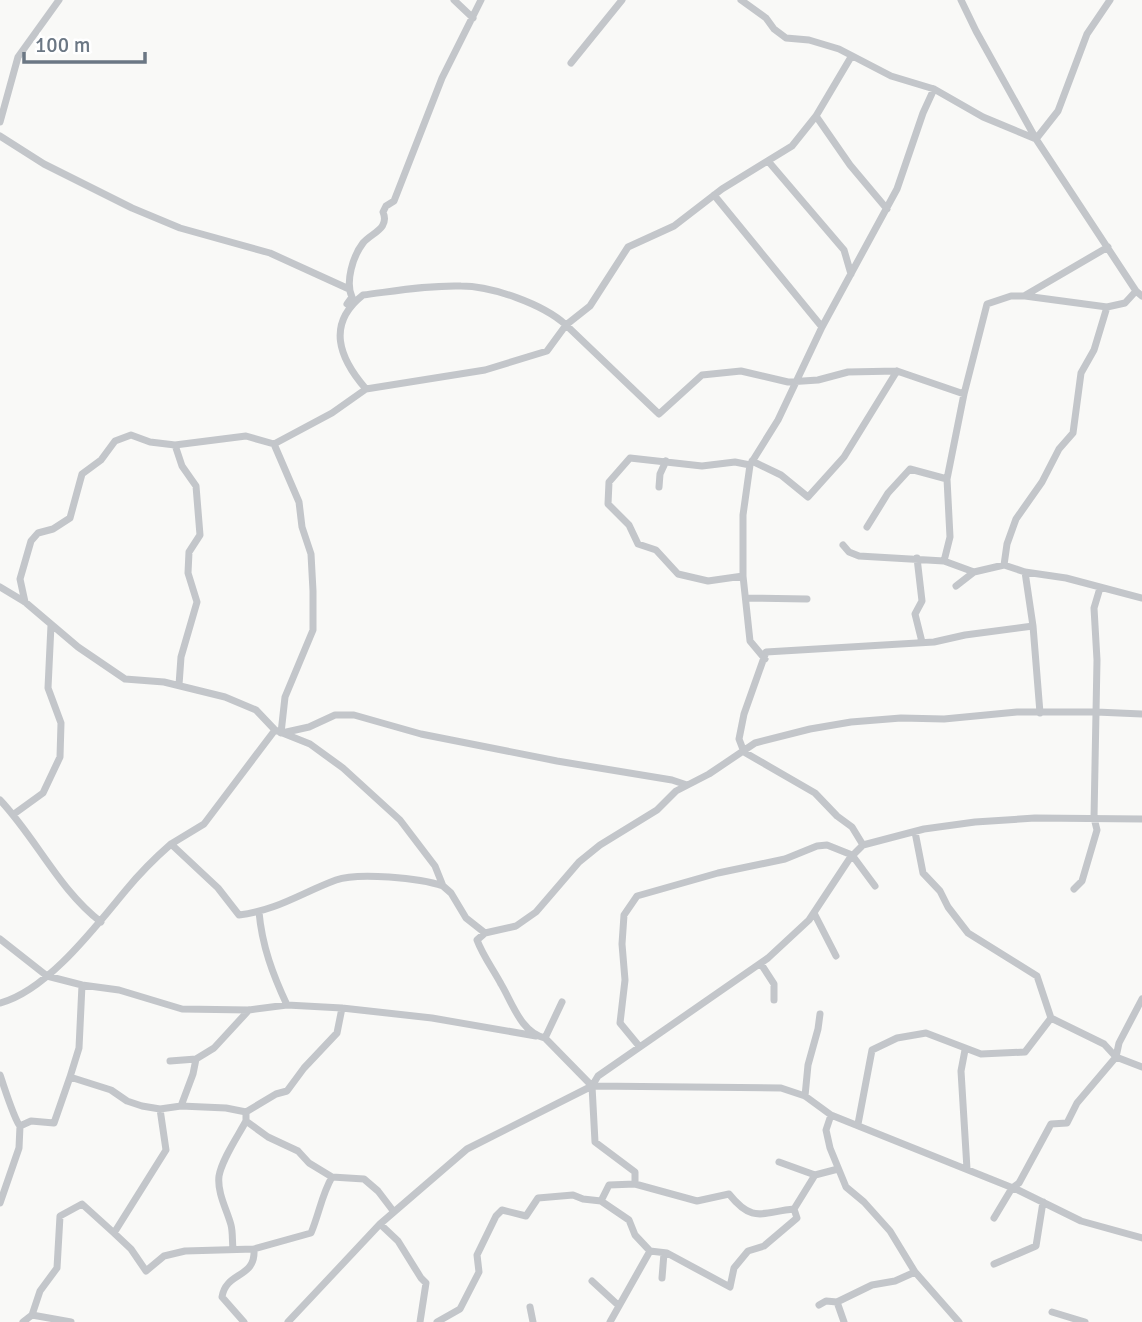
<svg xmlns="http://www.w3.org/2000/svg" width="1142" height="1322" font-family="Signika,sans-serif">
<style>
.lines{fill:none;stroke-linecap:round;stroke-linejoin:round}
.minor{stroke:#c3c6ca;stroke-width:7}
</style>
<rect width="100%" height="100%" fill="#f9f9f7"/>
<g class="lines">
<!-- minor -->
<path class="minor" d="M 454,0 L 473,18
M 741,0 L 766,18 L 774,29 L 786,38 L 809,40 L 839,49 L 891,76 L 934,89 L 983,117 L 1036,139
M 961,0 L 976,31 L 1036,139 L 1136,291 L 1142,296
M 571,63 L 622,0
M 816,116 L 850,165 L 887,209
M 0,122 L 18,57 L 59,0
M 0,136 L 44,164 L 132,208 L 180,228 L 270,253 L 349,289
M 1036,139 L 1058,111 L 1087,34 L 1110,0
M 768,161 L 844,250 L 851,274
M 714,195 L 822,327
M 1025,296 L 1107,307 L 1125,303 L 1136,291
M 347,304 L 352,297 C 345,282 353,256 363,243 C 371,233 390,229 383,212 L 386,206 L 394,201 L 442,78 L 481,0
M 366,389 L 485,370 L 547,351 L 566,325 L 659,414 L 702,375 L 741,371 L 788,382 L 818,380 L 848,372 L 897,371 L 964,394
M 175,445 L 182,466 L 196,486 L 200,535 L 189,552 L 188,573 L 197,602 L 181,657 L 179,685
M 752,461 L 781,475 L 808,497 L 844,457 L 897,371
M 659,487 L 660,474 L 666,461
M 867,527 L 888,493 L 910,469 L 947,479
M 843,545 L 849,552 L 859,556 L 944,561 L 974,572
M 917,558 L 922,601 L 915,614 L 922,642
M 944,561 L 950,537 L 947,479 L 964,394 L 987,304 L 1011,296 L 1024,296 L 1108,247
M 1004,565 L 1007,544 L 1016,519 L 1042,482 L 1059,449 L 1073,433 L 1081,373 L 1094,350 L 1107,307
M 1025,572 L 1033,626 L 1040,713
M 743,576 L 708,581 L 678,574 L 656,550 L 638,544 L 629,525 L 608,504 L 609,482 L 630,458 L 702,466 L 735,462 L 750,465
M 956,586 L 974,572 L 1004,565 L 1025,572 L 1066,578 L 1142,598
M 0,587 L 25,602 L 78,647 L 125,679 L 164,682 L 225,697 L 256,710 L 275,730 L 310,744 L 343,768 L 400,820 L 435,866 L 443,886 L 451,893 L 466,918 L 485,933 L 516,926 L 536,912 L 579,862 L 600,845 L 657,810 L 676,791 L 709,774 L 755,743 L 810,729 L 851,722 L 901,718 L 944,719 L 1017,712 L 1096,712 L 1142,714
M 746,598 L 807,599
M 25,602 L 20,579 L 31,541 L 38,533 L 53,529 L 70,518 L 82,474 L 101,460 L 115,441 L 131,435 L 150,442 L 175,445 L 246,436 L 274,444
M 765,659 L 750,641 L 743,576 L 743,515 L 750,465 L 778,420 L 822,327 L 897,189 L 923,113 L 934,89
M 281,733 L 285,697 L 313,630 L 313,591 L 311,554 L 302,527 L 299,502 L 274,444 L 332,413 L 366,389 C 339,358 326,324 363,295 C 395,291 429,285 461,286 C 492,286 543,304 566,325 L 590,306 L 628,247 L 674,226 L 722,189 L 792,146 L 816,116 L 851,57
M 282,733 L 309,727 L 335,715 L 354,715 L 421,734 L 557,761 L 672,780 L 687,785
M 0,800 C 36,838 59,890 101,922
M 14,814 L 43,793 L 60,757 L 61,723 L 48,688 L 51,625
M 171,844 L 204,824 L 275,730
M 863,845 L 852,827 L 837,816 L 815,793 L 744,752 L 739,739 L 744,714 L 766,652 L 934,642 L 965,635 L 1033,626
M 1074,889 L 1082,881 L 1097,830 L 1094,818 L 1097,660 L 1094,608 L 1100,588
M 259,912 C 262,946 273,975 287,1005
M 814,913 L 836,956
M 485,933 L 477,940 C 483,956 493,969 501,984 C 512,1002 521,1033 545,1038 L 592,1086 L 595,1142 L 635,1172 L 635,1184
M 0,939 L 47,976 L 82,985 L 119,990 L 182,1009 L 249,1010 L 287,1005 L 342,1008 L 432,1018 L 536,1036
M 761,964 L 774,984 L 774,1000
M 82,985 L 79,1048 L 70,1077 L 111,1090 L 127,1101 L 142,1106 L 160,1109 L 181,1106 L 226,1108 L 246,1112 L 276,1094 L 287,1091 L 304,1068 L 337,1033 L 342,1008
M 0,1003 C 47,991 96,926 126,890 C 140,873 155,858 171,844 L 218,888 L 239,915 C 278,910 301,893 336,880 C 358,872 420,878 443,886
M 1051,1018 L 1104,1044 L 1116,1057 L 1142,1067
M 545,1038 L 562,1002
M 639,1046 L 620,1023 L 625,980 L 622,944 L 624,915 L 637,896 L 718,873 L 785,859 L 817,846 L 827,845 L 852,855 L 875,886
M 965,1050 L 961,1071 L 967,1169
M 170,1061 L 196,1059 L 214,1048 L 249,1010
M 0,1075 C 4,1086 14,1119 20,1126 L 19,1148 L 0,1203
M 592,1086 L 598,1076 L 768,958 L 809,920 L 850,858 L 863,845 L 924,829 L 975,822 L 1035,818 L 1142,819
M 805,1096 L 808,1065 L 818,1029 L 820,1014
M 181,1106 L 193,1074 L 196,1059
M 246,1112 L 246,1121 L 268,1137 L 298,1151 L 309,1163 L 332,1177 L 364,1179 L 378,1191 L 394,1212
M 831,1115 L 826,1130 L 830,1148 L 846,1187 L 864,1202 L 890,1231 L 915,1272 L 959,1322
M 858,1124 L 872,1050 L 897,1038 L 926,1033 L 981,1054 L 1025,1052 L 1051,1018 L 1037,976 L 968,933 L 948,907 L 940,891 L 923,873 L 915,832
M 20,1126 L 31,1121 L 54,1123 L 70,1077
M 779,1162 L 815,1175
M 601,1201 L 609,1185 L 635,1184 L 697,1201 L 729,1194 C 753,1224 762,1212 794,1209
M 994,1218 L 1012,1188 L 1019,1183 L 1051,1124 L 1067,1123 L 1077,1103 L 1116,1057 L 1119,1043 L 1142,999
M 380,1224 L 398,1241 L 421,1278 L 426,1283 L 420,1322
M 114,1233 L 131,1249 L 146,1271 L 164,1256 L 185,1251 L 254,1249 L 311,1233 C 319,1214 322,1194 332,1177
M 233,1248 C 232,1241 233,1233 231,1225 C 227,1210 217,1193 219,1176 C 222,1159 238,1136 246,1121
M 650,1251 L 667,1253 L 730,1287 L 734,1268 L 748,1251 L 764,1246 L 797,1218 L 794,1209 L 815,1175 L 838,1169
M 994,1264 L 1036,1246 L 1043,1202
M 662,1278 L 664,1253
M 592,1281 L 618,1305
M 819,1305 L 826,1301 L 837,1302
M 530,1307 L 533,1322
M 1052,1312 L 1085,1322
M 32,1315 L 71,1322
M 23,1322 L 32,1315 L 40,1291 L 57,1268 L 60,1216 L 82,1204 L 114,1233 L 166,1150 L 160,1109
M 244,1322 L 222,1297 C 226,1271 256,1279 254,1249
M 288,1322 L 380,1224 L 467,1149 L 592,1086 L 781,1088 L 805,1096 L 831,1115 L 1018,1190 L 1081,1221 L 1142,1238
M 437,1322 L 460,1309 L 479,1272 L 477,1255 L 496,1216 L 502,1210 L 526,1216 L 538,1198 L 573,1195 L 583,1199 L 601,1201 L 629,1220 L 635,1235 L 650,1251 L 610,1322
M 844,1322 L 837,1302 L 872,1285 L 895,1281 L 915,1272"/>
</g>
<!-- scale -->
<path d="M24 52v10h121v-10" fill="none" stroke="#6b7784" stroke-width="3.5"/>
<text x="35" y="52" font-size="21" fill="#6b7784" stroke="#ffffff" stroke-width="5" paint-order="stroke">100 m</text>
</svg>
